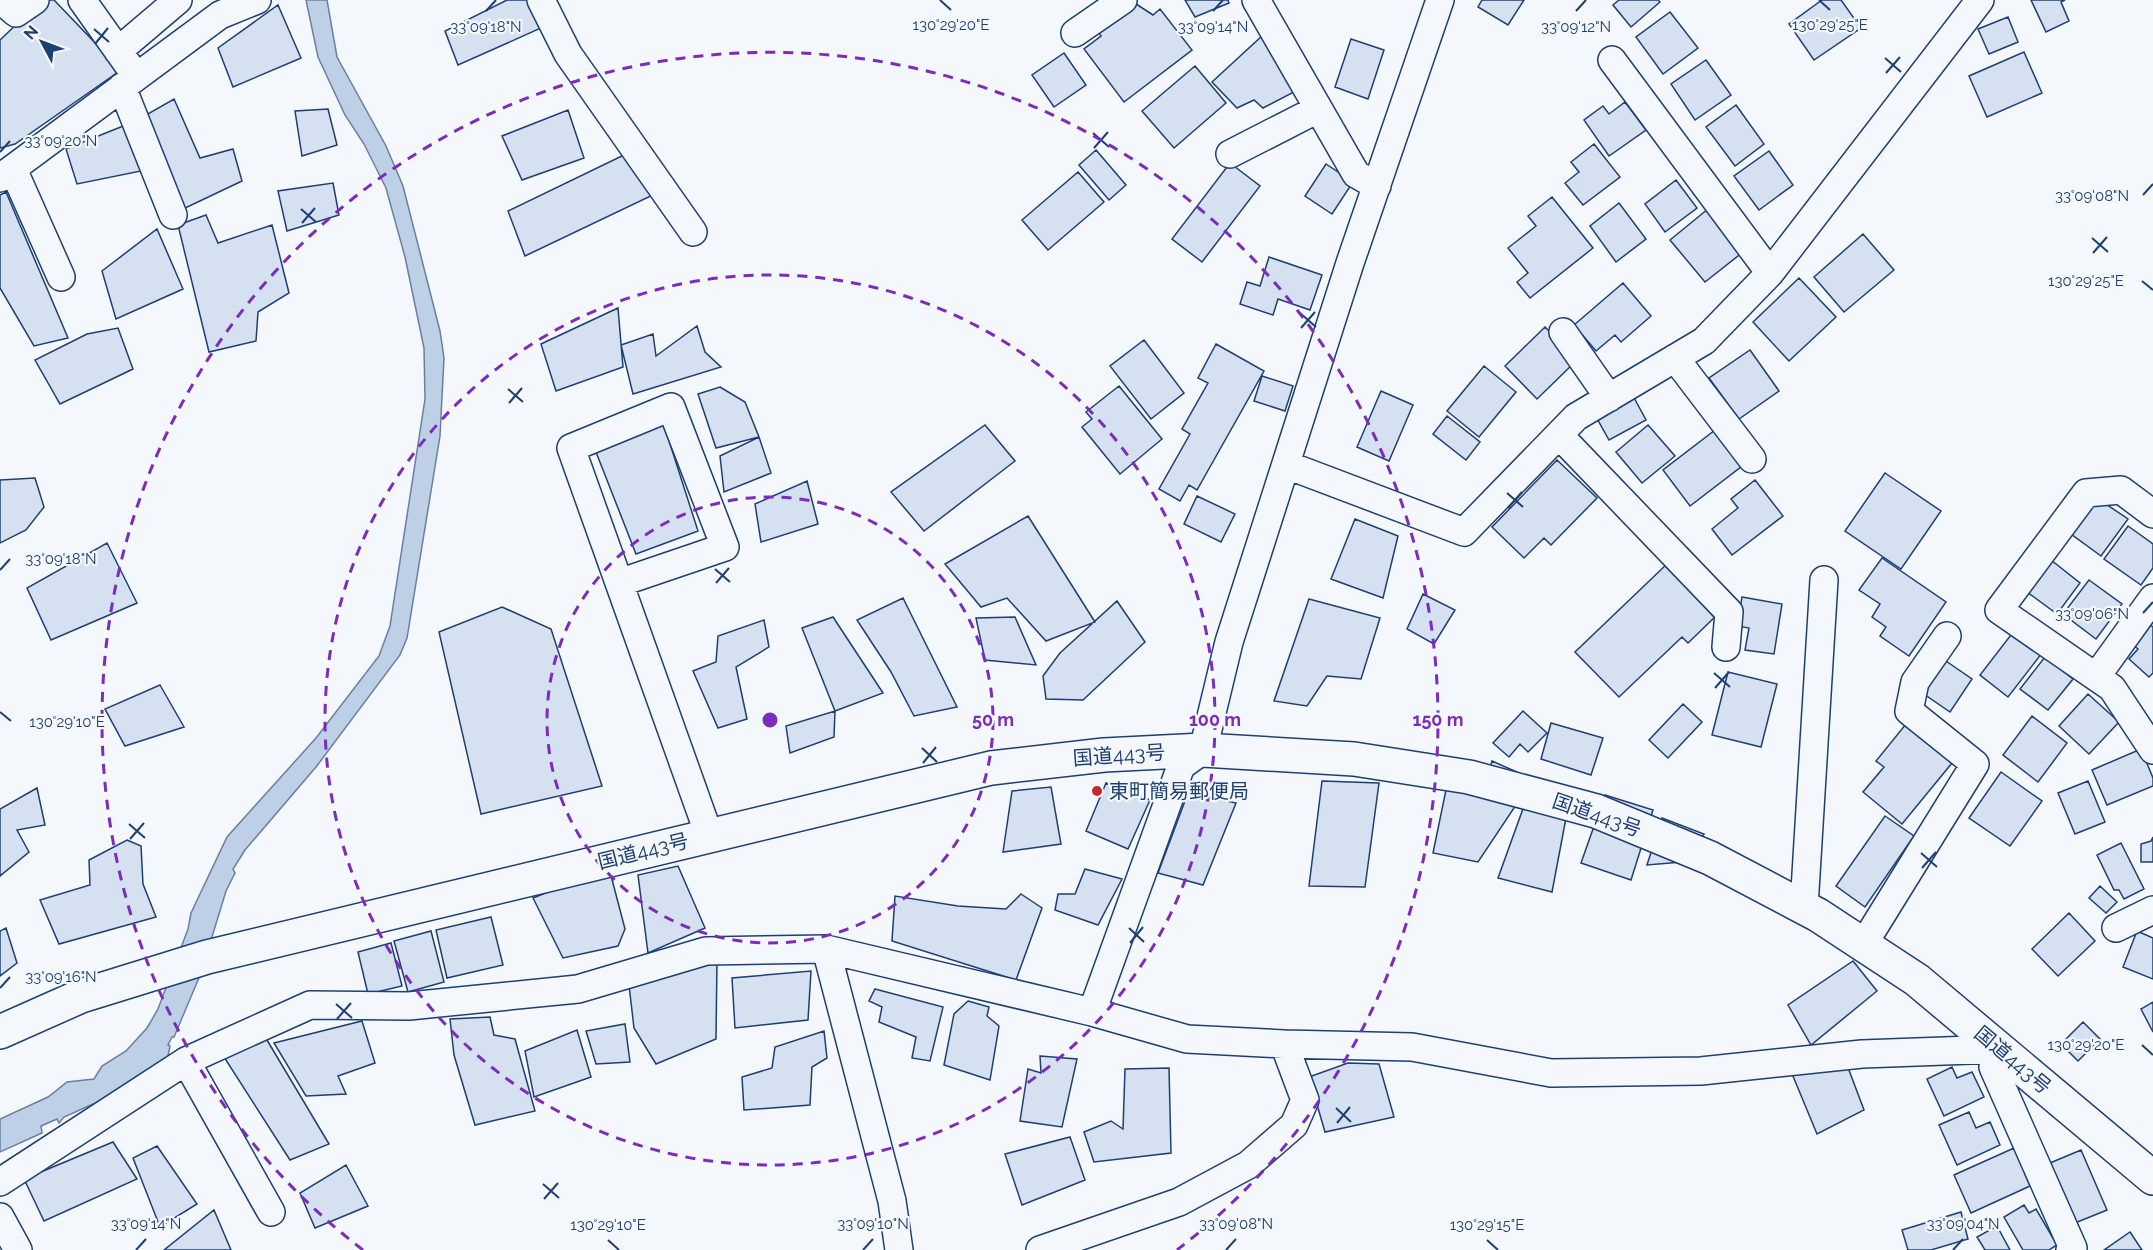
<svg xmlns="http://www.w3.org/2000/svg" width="2153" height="1250" font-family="Raleway,'Noto Sans JP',sans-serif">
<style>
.water{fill:#bed0e5;stroke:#687fa3;stroke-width:1.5}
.building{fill:#d5e0f0;stroke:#1d3f73;stroke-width:1.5}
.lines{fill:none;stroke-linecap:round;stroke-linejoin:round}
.street-casing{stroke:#1d3f73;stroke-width:30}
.highway-casing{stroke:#1d3f73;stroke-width:36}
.street{stroke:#f4f7fb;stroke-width:27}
.highway{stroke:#f4f7fb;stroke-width:33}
.ticks{fill:none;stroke:#1d3f73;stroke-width:2}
.ring{fill:none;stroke:#7b2cbf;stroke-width:3;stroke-dasharray:10 8}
.poi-dot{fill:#c62828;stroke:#f4f7fb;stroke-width:2}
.labels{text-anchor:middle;stroke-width:4.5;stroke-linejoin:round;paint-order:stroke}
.street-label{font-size:20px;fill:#1d3f73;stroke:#f4f7fb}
.poi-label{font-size:20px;fill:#1d3f73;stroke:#f4f7fb;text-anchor:start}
.ticks-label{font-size:15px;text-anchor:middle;fill:#1d3f73;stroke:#f4f7fb;stroke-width:4.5;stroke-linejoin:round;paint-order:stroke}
.centre{fill:#7b2cbf;stroke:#f4f7fb;stroke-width:3}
.ring-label{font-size:18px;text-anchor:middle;font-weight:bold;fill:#7b2cbf;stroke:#f4f7fb;stroke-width:4.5;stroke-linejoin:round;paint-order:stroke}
</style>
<rect width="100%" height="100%" fill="#f4f7fb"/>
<!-- water -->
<path class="water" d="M 306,0 L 327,0 L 337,57 L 386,146 L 403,186 L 440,331 L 444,358 L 440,436 L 407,638 L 400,655 L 316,767 L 245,850 L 233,869 L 235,873 L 226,891 L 201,973 L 174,1037 L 172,1037 L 168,1045 L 170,1046 L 168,1056 L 110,1100 L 93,1104 L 64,1117 L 59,1123 L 57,1119 L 41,1126 L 42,1133 L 0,1152 L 0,1119 L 48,1097 L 67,1082 L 94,1079 L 102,1066 L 126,1051 L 147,1028 L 158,1009 L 188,929 L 191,913 L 227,837 L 316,738 L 379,656 L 390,626 L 425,399 L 424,348 L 405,257 L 386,188 L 364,144 L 345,115 L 318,57 Z"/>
<!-- building -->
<path class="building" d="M 42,0 L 54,0 L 121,70 L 15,144 L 0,148 L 0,40 Z
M 507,0 L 528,0 L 541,28 L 458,65 L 445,31 Z
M 1185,0 L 1228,0 L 1229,3 L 1195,17 Z
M 1482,0 L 1524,0 L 1508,25 L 1478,7 Z
M 1619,0 L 1658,0 L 1660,2 L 1631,27 L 1613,5 Z
M 1822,0 L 1841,0 L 1861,28 L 1814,60 L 1789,24 Z
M 2031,0 L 2065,0 L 2061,2 L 2069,21 L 2046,32 Z
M 1133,2 L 1153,15 L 1160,9 L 1192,50 L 1124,102 L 1084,49 L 1101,36 L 1097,30 Z
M 278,5 L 301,58 L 233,87 L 218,48 Z
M 1670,12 L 1698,48 L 1663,74 L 1636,37 Z
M 2008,17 L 2018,42 L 1989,54 L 1978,29 Z
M 1262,36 L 1294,92 L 1263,108 L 1254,100 L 1237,108 L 1212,82 Z
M 1351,39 L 1384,50 L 1368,99 L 1335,87 Z
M 2024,52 L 2042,93 L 1987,117 L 1969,76 Z
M 1064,53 L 1086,85 L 1054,107 L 1032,75 Z
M 1706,60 L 1731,95 L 1695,120 L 1671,84 Z
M 1195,66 L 1226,103 L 1174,148 L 1142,111 Z
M 174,99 L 200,158 L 233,149 L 242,181 L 181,210 L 139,119 Z
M 1625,102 L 1646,130 L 1609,156 L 1584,120 L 1603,106 L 1609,114 Z
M 1736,105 L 1764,144 L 1735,166 L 1706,127 Z
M 328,109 L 337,145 L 302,156 L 295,111 Z
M 568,110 L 584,158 L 522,180 L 502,136 Z
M 133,122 L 146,170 L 77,184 L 66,149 Z
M 1594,144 L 1620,177 L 1583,205 L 1565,183 L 1579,172 L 1571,162 Z
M 1096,150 L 1126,185 L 1109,200 L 1079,165 Z
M 1769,151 L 1793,185 L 1759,210 L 1734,176 Z
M 628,153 L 655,194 L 525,256 L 508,211 Z
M 1230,163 L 1260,186 L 1202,262 L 1172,239 Z
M 1326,164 L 1353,182 L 1332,214 L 1305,196 Z
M 1078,172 L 1104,202 L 1048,250 L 1022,220 Z
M 1676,180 L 1697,208 L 1665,232 L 1645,204 Z
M 333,183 L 339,215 L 287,231 L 278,191 Z
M 6,192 L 68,338 L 34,346 L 0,288 L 0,195 Z
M 1552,197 L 1593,248 L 1530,298 L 1517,282 L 1528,273 L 1508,248 L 1536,226 L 1528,216 Z
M 1619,203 L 1646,239 L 1616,262 L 1590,226 Z
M 1708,209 L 1743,252 L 1705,282 L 1670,240 Z
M 206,215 L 218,243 L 272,225 L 289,293 L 258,312 L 256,341 L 209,352 L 178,225 Z
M 157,229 L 183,289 L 116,319 L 102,271 Z
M 1863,234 L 1894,270 L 1844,312 L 1814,277 Z
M 1269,257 L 1322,275 L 1310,310 L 1278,299 L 1273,315 L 1240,304 L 1247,282 L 1260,286 Z
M 1799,278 L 1836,317 L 1789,361 L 1753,322 Z
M 1623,283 L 1651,316 L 1621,342 L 1615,335 L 1596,351 L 1574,325 Z
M 618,308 L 623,367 L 556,391 L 541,344 Z
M 697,326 L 705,352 L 721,367 L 633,394 L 621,345 L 653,334 L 656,356 Z
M 1545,327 L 1577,360 L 1537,399 L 1505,366 Z
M 118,328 L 133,369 L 60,404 L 35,360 L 87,334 Z
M 1144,340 L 1184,393 L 1151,419 L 1110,366 Z
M 1216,344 L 1264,371 L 1197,490 L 1189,485 L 1180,501 L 1159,489 L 1190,434 L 1182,429 L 1208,383 L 1198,378 Z
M 1750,350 L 1779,391 L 1739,419 L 1709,378 Z
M 1484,366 L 1516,392 L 1479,437 L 1447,411 Z
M 1262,376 L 1293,386 L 1285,411 L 1254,401 Z
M 1119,386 L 1162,439 L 1120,474 L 1082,427 L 1092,419 L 1086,412 Z
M 720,387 L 745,402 L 759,437 L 716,448 L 698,394 Z
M 1381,391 L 1413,405 L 1389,461 L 1357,447 Z
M 1632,394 L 1646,420 L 1609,440 L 1595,415 Z
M 1447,416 L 1480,442 L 1466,460 L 1433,434 Z
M 662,419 L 698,531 L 636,554 L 594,447 Z
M 985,425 L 1015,461 L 924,531 L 891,492 Z
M 1648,425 L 1675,456 L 1642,483 L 1616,452 Z
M 1719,427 L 1746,463 L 1690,506 L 1663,470 Z
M 759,437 L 771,473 L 724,492 L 720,456 Z
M 1557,460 L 1597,498 L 1551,545 L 1544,538 L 1524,558 L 1492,527 Z
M 1885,473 L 1941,511 L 1901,569 L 1845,531 Z
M 35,478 L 44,507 L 26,530 L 0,543 L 0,480 Z
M 1755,480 L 1783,516 L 1732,555 L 1712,529 L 1738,508 L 1731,499 Z
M 807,481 L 818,524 L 761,542 L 755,504 Z
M 1197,496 L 1235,514 L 1221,542 L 1184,524 Z
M 2097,498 L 2128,519 L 2101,556 L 2071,534 Z
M 1028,516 L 1095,622 L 1046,641 L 1007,598 L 981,607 L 945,564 Z
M 1355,519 L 1398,536 L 1383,598 L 1331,579 Z
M 2128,526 L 2153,544 L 2153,568 L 2141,585 L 2104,559 Z
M 107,543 L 137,603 L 51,640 L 27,588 Z
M 1882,558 L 1946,602 L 1909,656 L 1880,636 L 1886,627 L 1872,617 L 1880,604 L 1859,590 Z
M 2051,560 L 2080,583 L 2057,614 L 2027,592 Z
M 1668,563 L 1718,614 L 1688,643 L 1682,637 L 1619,697 L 1575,652 Z
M 2089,580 L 2122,604 L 2096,639 L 2063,614 Z
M 1423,594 L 1455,610 L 1434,644 L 1407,629 Z
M 1742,597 L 1782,604 L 1774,654 L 1745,650 L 1749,628 L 1737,626 Z
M 903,598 L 957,707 L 914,716 L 891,672 L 857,620 Z
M 1309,599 L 1380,618 L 1361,679 L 1327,676 L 1307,706 L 1274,701 Z
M 1117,601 L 1145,642 L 1083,700 L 1046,699 L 1043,676 L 1060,653 Z
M 502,607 L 551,629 L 602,786 L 481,814 L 439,632 Z
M 833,617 L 883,693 L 835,711 L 802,628 Z
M 1015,617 L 1036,665 L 985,660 L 976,618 Z
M 764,620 L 769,647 L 736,667 L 747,719 L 718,728 L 693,671 L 716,662 L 718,636 Z
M 2148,623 L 2153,627 L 2153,673 L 2149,677 L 2129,659 L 2138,649 L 2131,643 Z
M 2014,631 L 2042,653 L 2008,697 L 1980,675 Z
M 2045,657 L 2073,679 L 2048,710 L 2020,689 Z
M 1943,659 L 1972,679 L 1950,712 L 1921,692 Z
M 1728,672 L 1777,684 L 1761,747 L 1712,735 Z
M 160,685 L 184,727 L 125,746 L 105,709 Z
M 2088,694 L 2119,722 L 2089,754 L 2059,726 Z
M 1683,704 L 1702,722 L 1668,758 L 1649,740 Z
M 835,711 L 834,737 L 790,753 L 786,726 Z
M 1523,711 L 1547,733 L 1528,752 L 1520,744 L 1509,757 L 1493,743 Z
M 2032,716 L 2067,743 L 2038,782 L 2003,755 Z
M 1551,723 L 1603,738 L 1591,775 L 1541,759 Z
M 1906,724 L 1952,763 L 1902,824 L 1863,792 L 1884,767 L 1876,761 Z
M 2141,749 L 2153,778 L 2153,786 L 2107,805 L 2092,770 Z
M 1492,761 L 1526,776 L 1516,805 L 1478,862 L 1433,853 L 1447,785 L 1483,791 Z
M 2001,772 L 2042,801 L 2010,846 L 1969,818 Z
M 1322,781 L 1379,783 L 1365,887 L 1309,886 Z
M 2088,781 L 2105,822 L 2075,834 L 2058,793 Z
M 1106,783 L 1150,800 L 1128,849 L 1086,831 Z
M 1051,787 L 1061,844 L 1003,852 L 1012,791 Z
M 37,788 L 45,825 L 17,830 L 29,852 L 0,876 L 0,809 Z
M 1188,793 L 1236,803 L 1203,885 L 1158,873 Z
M 1605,795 L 1653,810 L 1631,880 L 1581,863 Z
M 1524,806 L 1566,818 L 1552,892 L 1498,878 Z
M 1885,816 L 1914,836 L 1865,907 L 1836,886 Z
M 1662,818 L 1704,834 L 1682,862 L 1647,865 Z
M 2153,837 L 2153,862 L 2141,862 L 2141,844 L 2151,841 Z
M 127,840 L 141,846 L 143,884 L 156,917 L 59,944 L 40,900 L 90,885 L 89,860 Z
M 2121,843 L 2144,889 L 2124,899 L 2119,890 L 2114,890 L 2097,855 Z
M 678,866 L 705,928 L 648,953 L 638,875 Z
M 609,868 L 625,929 L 618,946 L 563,958 L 533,898 Z
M 1085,869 L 1122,879 L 1098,925 L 1055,910 L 1058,894 L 1075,894 Z
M 2100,886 L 2117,902 L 2106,913 L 2089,898 Z
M 1021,894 L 1042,908 L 1016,980 L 892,941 L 895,896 L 958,906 L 1006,909 Z
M 2069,913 L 2095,941 L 2058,976 L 2032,949 Z
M 491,917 L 503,965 L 447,978 L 436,930 Z
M 6,928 L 17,963 L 0,976 L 0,931 Z
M 431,931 L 444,982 L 408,992 L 394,941 Z
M 2137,931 L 2153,938 L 2153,979 L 2123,967 Z
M 391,943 L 402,986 L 368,994 L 358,952 Z
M 717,959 L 716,1039 L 656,1064 L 634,1028 L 629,985 Z
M 1853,961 L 1877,991 L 1811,1045 L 1788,1005 Z
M 811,971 L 808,1020 L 735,1028 L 732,978 Z
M 875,989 L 943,1007 L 930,1061 L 912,1058 L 916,1037 L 879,1022 L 882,1007 L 869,1001 Z
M 968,1001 L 989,1007 L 987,1016 L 999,1026 L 990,1080 L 944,1065 L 954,1014 Z
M 2153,1002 L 2153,1032 L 2141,1009 Z
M 490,1017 L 494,1035 L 515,1039 L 535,1111 L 475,1125 L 454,1055 L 450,1019 Z
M 362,1021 L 375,1063 L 338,1076 L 346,1094 L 306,1096 L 274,1043 Z
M 2083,1022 L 2100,1039 L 2078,1061 L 2061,1044 Z
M 625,1024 L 630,1062 L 596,1064 L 586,1031 Z
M 577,1030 L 591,1077 L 534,1097 L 525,1051 Z
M 824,1031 L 827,1058 L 812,1067 L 810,1105 L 744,1110 L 742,1077 L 772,1068 L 775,1047 Z
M 264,1035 L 329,1144 L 290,1160 L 224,1057 Z
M 1841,1049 L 1864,1110 L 1817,1134 L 1783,1052 Z
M 1040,1056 L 1077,1059 L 1062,1127 L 1020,1121 L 1028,1069 L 1041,1073 Z
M 1348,1063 L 1379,1064 L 1394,1117 L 1325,1132 L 1309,1077 Z
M 1952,1067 L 1957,1078 L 1972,1072 L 1984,1097 L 1944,1116 L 1927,1079 Z
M 1169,1068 L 1171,1153 L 1094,1162 L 1084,1132 L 1111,1121 L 1123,1129 L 1125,1069 Z
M 1969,1112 L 1976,1128 L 1990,1122 L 2000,1145 L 1957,1165 L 1939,1125 Z
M 1070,1137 L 1085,1180 L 1022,1205 L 1005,1154 Z
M 113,1142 L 137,1179 L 44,1221 L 24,1179 Z
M 157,1146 L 197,1204 L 160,1227 L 133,1158 Z
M 2014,1148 L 2030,1186 L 1971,1213 L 1954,1175 Z
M 2081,1150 L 2107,1210 L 2075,1223 L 2050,1163 Z
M 346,1165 L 368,1206 L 315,1228 L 300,1193 Z
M 2024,1205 L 2029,1213 L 2036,1209 L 2057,1245 L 2049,1250 L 2023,1250 L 2004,1217 Z
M 214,1210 L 231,1250 L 164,1250 Z
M 1961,1212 L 1968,1239 L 1931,1250 L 1908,1250 L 1902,1230 Z
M 1997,1226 L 2010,1250 L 1985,1250 L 1977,1237 Z
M 2130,1232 L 2142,1250 L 2104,1250 Z"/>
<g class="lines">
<defs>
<path id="street" d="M 1,0 L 16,13 L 35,0
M 82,0 L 136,76
M 541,0 L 568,54 L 693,232
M 1256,0 L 1356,174 L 1377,186
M 1075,33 L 1123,0
M 118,51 L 178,0
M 1612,60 L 1770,273
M 122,87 L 173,215
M 1230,154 L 1318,109
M 13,169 L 61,277
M 0,178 L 220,15 L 257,0
M 1563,332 L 1609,398
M 1675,358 L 1752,459
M 1559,435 L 1729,612 L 1726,647
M 1287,465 L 1464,532 L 1576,417 L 1704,341 L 1770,273 L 1980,0
M 2153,514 L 2121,490 L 2086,493 L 1999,610 L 2112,688 L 2153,750
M 619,583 L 725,547 L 671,407 L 571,448 L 709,835
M 2096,677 L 2153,598
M 1804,907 L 1824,580
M 2116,928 L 2153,910
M 1863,945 L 1975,764 L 1909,711 L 1915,682 L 1947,636
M 1284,1044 L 1412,1047 L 1551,1073 L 1701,1071 L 1862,1054 L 1999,1049 L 1993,1067 L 2073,1248 L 2070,1250
M 186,1061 L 310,1005 L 409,1006 L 578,989 L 706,951 L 826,949
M 0,1182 L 186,1061 L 271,1212
M 0,1217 L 18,1250
M 899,1250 L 892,1201 L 826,949 L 1092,1012
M 1040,1250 L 1179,1202 L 1248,1165 L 1294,1125 L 1305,1100 L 1284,1044 L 1187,1039 L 1092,1012 L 1181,766 L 1203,750 L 1229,642 L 1350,263 L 1440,0"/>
<path id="highway" d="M 0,1032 L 81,996 L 207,957 L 991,768 L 1104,755 L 1203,750 L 1354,759 L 1469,777 L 1596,811 L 1710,858 L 1818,915 L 1917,980 L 2153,1178"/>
</defs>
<!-- street casing -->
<use href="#street" class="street-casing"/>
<!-- highway casing -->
<use href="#highway" class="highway-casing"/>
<!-- street -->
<use href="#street" class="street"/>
<!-- highway -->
<use href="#highway" class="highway"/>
</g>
<!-- ticks -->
<path class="ticks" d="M 940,0 L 951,10M 1819,0 L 1830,10M 486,11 L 496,0M 1213,11 L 1223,0M 1576,11 L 1586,0M 94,29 L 109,42M 95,44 L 108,28M 1885,58 L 1901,72M 1886,73 L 1900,57M 1093,133 L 1109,147M 1094,148 L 1108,132M 0,152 L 10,141M 2143,195 L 2153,184M 301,209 L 316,222M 302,223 L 315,208M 2092,238 L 2108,252M 2093,253 L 2107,237M 2142,281 L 2153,290M 1300,313 L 1316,327M 1301,328 L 1315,312M 508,389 L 523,402M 509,403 L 522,388M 1507,493 L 1523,507M 1508,508 L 1522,492M 715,569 L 730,582M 0,570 L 10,559M 716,583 L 729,568M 2143,613 L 2153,602M 1714,673 L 1730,687M 1715,688 L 1729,672M 0,712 L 11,721M 922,748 L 937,762M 923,763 L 936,747M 129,824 L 145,838M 130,839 L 144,823M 1921,853 L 1937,867M 1922,868 L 1936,852M 1129,928 L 1144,942M 1130,943 L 1143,927M 0,988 L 10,977M 336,1004 L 352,1018M 337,1019 L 351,1003M 2142,1045 L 2153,1055M 1336,1108 L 1351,1122M 1337,1123 L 1350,1107M 543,1184 L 559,1198M 544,1199 L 558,1183M 608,1240 L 619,1250M 1487,1240 L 1498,1250M 136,1250 L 146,1239M 863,1250 L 873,1239M 1226,1250 L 1236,1239M 1953,1250 L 1963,1239"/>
<!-- distance rings -->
<g class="ring">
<circle cx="770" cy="720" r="223"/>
<circle cx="770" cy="720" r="445"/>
<path d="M363 1250A668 668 0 1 1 1177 1250"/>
</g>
<!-- markers -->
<circle class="poi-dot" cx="1097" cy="791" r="6"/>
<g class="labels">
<!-- street labels -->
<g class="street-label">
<text transform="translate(1119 755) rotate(-4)" y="7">国道443号</text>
<text transform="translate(1597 815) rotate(19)" y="7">国道443号</text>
<text transform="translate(643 851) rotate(-14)" y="7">国道443号</text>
<text transform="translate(2013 1060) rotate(40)" y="7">国道443号</text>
</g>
<!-- poi labels -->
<g class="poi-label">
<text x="1109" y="798">東町簡易郵便局</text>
</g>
</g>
<g class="ticks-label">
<text x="951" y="30">130°29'20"E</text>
<text x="1830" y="30">130°29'25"E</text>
<text x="486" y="32">33°09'18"N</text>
<text x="1213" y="32">33°09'14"N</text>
<text x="1576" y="32">33°09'12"N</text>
<text x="61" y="146">33°09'20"N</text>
<text x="2092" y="201">33°09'08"N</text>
<text x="2086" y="286">130°29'25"E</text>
<text x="61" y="564">33°09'18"N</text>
<text x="2092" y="619">33°09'06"N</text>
<text x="67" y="727">130°29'10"E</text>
<text x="61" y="982">33°09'16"N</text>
<text x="2086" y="1050">130°29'20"E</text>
<text x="146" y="1229">33°09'14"N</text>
<text x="873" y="1229">33°09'10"N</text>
<text x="1236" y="1229">33°09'08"N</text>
<text x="1963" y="1229">33°09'04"N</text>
<text x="608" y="1230">130°29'10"E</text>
<text x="1487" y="1230">130°29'15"E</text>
</g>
<circle cx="770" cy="720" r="9" class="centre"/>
<g class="ring-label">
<text x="993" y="726">50 m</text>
<text x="1215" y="726">100 m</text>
<text x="1438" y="726">150 m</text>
</g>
<!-- north arrow -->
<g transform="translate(42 42) rotate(311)" stroke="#f4f7fb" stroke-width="4.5" paint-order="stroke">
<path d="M0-4.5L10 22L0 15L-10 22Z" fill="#1d3f73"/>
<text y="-9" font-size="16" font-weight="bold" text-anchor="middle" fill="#1d3f73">N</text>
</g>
</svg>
